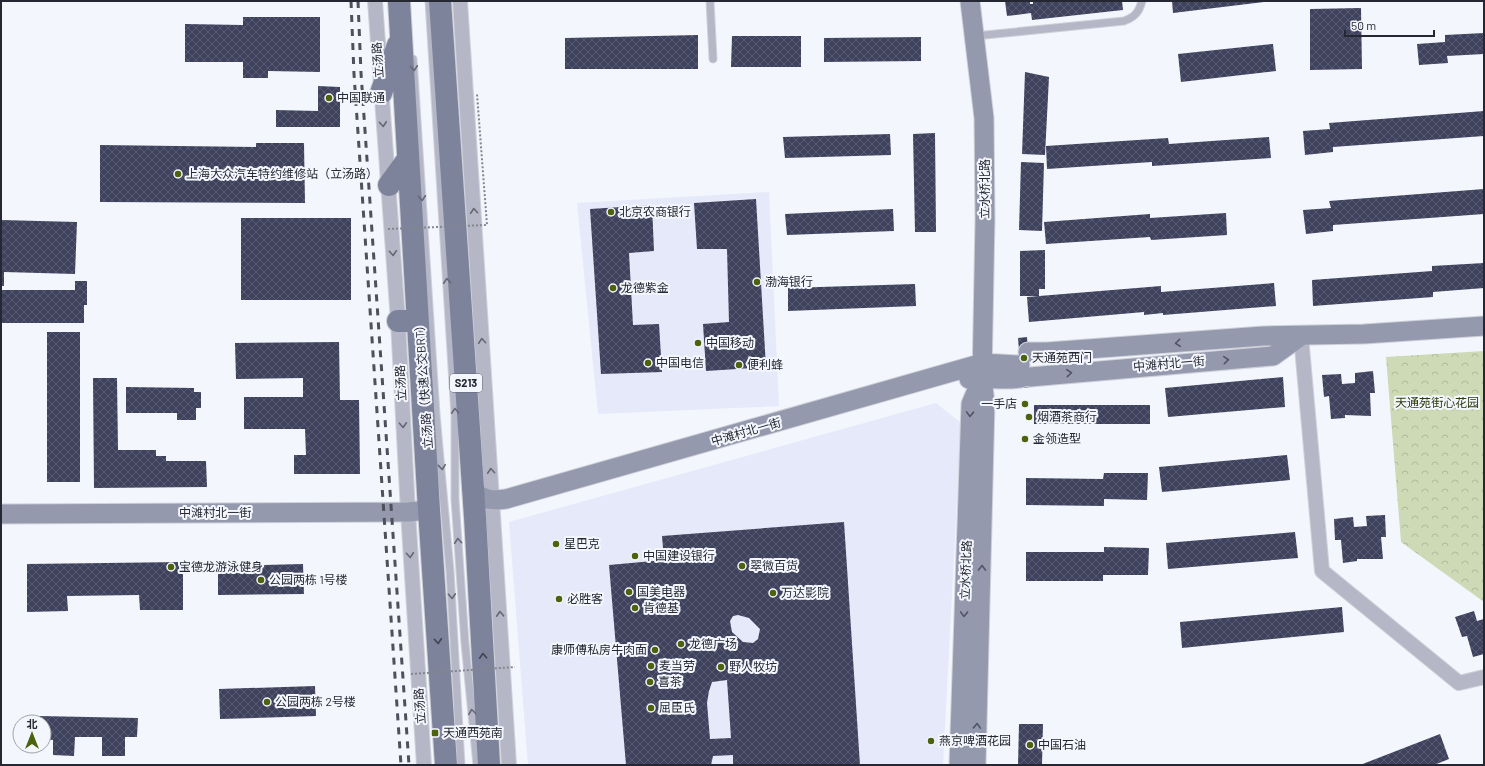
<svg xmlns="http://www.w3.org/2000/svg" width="1485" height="766" font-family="Barlow,'Noto Sans SC',sans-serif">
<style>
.built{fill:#e5e9f9}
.park{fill:url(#park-crowns)}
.building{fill:url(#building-cross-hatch);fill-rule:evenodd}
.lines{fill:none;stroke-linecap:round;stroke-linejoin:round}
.lane-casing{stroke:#cfd1d9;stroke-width:9}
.street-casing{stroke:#cfd1d9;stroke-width:16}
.secondary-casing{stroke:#cfd1d9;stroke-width:21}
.primary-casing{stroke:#cfd1d9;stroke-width:24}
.lane{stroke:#b5b7c6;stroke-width:7}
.street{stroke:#b5b7c6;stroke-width:14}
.secondary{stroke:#9599ae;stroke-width:19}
.primary{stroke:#7e839c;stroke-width:22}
.rail{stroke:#4e505b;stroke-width:3;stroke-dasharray:7 7;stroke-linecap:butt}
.path-bridge{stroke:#84868f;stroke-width:2;stroke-dasharray:2 2;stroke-linecap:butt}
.oneway{stroke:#666875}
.oneway2{stroke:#525564}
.oneway3{stroke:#404352}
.poi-dot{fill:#4d620d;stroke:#f4f6fd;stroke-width:1.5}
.labels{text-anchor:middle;stroke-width:4;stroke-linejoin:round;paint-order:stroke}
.shield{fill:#f4f6fd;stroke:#636570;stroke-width:1}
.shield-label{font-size:11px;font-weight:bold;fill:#252733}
.street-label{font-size:12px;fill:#252733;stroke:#f4f6fd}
.poi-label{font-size:12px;fill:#252733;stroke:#f4f6fd;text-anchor:start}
.park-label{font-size:12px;fill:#2f3c0e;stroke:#f4f6fd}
</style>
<defs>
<pattern id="park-crowns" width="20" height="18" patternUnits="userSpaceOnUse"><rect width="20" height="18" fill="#cddab5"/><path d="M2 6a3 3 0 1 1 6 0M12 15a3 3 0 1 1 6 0" fill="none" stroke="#b0bb9c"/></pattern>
<pattern id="building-cross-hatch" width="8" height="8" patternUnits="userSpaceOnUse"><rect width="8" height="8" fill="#3e425d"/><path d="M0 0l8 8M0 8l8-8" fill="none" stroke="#585b71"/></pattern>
</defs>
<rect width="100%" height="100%" fill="#f4f6fd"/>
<!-- built -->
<path class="built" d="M 769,192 L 779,406 L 598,414 L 577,203 Z
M 936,403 L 961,423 L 943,765 L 528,765 L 509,522 Z"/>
<!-- park -->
<path class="park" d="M 1484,351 L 1484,602 L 1401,542 L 1386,357 Z"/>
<!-- building -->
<path class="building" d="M 1005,1 L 1030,1 L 1030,4 L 1033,4 L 1033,1 L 1122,1 L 1123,10 L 1032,20 L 1031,13 L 1007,16 Z
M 1172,1 L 1264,1 L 1264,2 L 1173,13 Z
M 1361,8 L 1362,69 L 1310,70 L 1310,9 Z
M 243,17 L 320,17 L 320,72 L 268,71 L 268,78 L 243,78 L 243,62 L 185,62 L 185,24 L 243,25 Z
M 1484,33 L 1484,54 L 1447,56 L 1448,63 L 1419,65 L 1417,44 L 1445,42 L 1445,35 Z
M 698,35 L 698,69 L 565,69 L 565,38 Z
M 732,36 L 801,36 L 801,67 L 731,67 Z
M 921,37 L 921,61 L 824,62 L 824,38 Z
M 1273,44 L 1276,71 L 1181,82 L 1178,54 Z
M 1025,72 L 1049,77 L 1045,155 L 1022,154 Z
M 318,86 L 340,87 L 340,127 L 276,127 L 276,110 L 318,111 Z
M 1484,111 L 1484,136 L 1333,147 L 1333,152 L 1305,155 L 1303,131 L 1330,129 L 1329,123 Z
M 935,133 L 936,232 L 915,232 L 913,134 Z
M 890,134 L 891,155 L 785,158 L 783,137 Z
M 1269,137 L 1271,158 L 1152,166 L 1152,162 L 1047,169 L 1046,146 L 1168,138 L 1169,144 Z
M 256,143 L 304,143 L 305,203 L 100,202 L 100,145 L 256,147 Z
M 1021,162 L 1044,163 L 1042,231 L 1019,230 Z
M 1484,189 L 1484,214 L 1333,225 L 1333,231 L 1306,234 L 1303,210 L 1331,208 L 1329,201 Z
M 756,199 L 766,367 L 706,371 L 703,324 L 729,322 L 727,249 L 697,249 L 694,203 Z
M 652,205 L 654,251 L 629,253 L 633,325 L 659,324 L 662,372 L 601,374 L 590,209 Z
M 893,209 L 894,231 L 787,235 L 785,214 Z
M 1226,213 L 1227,235 L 1151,240 L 1150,237 L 1046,244 L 1044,222 L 1150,214 L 1150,218 Z
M 241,218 L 351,218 L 351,300 L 241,300 Z
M 1,220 L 77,222 L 75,274 L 4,272 L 4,286 L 1,286 Z
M 1045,250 L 1045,289 L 1039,289 L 1039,296 L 1020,296 L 1020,251 Z
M 1484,263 L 1484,288 L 1433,292 L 1433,297 L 1313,306 L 1312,280 L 1432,271 L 1432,266 Z
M 75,281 L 87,281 L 87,305 L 84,305 L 84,323 L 1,323 L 1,290 L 75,290 Z
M 1274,283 L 1276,306 L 1163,315 L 1163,313 L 1144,315 L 1144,312 L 1029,322 L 1027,297 L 1161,286 L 1161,292 Z
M 915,284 L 916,306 L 788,311 L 788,288 Z
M 47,332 L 80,332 L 80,482 L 47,482 Z
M 1027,337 L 1031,387 L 1022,388 L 1018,338 Z
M 339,342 L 340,400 L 359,400 L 360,474 L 294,474 L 294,455 L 306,455 L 305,429 L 244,429 L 244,397 L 303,397 L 303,378 L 236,379 L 235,343 Z
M 1373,371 L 1375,393 L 1370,393 L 1371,416 L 1345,415 L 1345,418 L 1331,419 L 1329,396 L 1324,397 L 1322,375 L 1341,374 L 1342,384 L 1355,383 L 1355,373 Z
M 1283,377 L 1285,407 L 1168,417 L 1165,388 Z
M 93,378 L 117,378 L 118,450 L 156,450 L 156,456 L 166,456 L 166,461 L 206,461 L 207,487 L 94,488 Z
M 126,387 L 194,388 L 194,392 L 201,392 L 201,408 L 196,408 L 196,420 L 177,420 L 177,413 L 126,413 Z
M 1034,405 L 1150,405 L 1150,424 L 1034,424 Z
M 1287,455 L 1290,480 L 1162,492 L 1159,467 Z
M 1104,473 L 1148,473 L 1147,500 L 1104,499 L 1104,506 L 1026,505 L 1026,478 L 1103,479 Z
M 1385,515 L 1386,537 L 1381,537 L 1383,559 L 1357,559 L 1357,561 L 1343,563 L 1341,540 L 1335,540 L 1334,519 L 1353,517 L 1354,527 L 1367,526 L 1366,516 Z
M 844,522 L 860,765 L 733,765 L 733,755 L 713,756 L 711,765 L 626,765 L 609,565 L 664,560 L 662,536 ZM 738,615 L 749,618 L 760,629 L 758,639 L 753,643 L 743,642 L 732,632 L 730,621 L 733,616 ZM 727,680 L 731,738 L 710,739 L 707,703 L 709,691 L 712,682 Z
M 1295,532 L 1298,558 L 1168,569 L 1166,543 Z
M 1104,547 L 1149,548 L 1148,575 L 1103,575 L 1103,581 L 1026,581 L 1026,552 L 1104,552 Z
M 183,562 L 183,610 L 140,610 L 139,595 L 67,596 L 68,611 L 27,612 L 27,564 Z
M 303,564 L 304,594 L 218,595 L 218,566 Z
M 1342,607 L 1344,632 L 1182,648 L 1180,622 Z
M 1474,611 L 1477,621 L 1484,619 L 1484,654 L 1473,657 L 1467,636 L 1462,637 L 1455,617 Z
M 315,686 L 316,716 L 220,719 L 219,689 Z
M 39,716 L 138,718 L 137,737 L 125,737 L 125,756 L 102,756 L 102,737 L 75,737 L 74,756 L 53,755 L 53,740 L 44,740 L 44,722 L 39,722 Z
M 1019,724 L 1043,724 L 1042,765 L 1018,765 Z
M 1440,734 L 1449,759 L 1434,765 L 1360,765 Z"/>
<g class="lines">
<defs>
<path id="lane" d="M 429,1 L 455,415 L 455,499 L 465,643 L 477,765
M 710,1 L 713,59
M 975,36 L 1124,21 C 1135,17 1139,12 1142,1
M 413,59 L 436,414 L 450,571 L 461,765"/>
<path id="street" d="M 375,1 L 398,321 L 408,512 L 424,765
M 460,1 L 509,765
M 1301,336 L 1322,571 L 1459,683 L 1484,677"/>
<path id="secondary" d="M 970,1 L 984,118 L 985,219 L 982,378 L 985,403 L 976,765
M 1028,352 L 1047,352 L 1263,336 L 1364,334 L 1484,326
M 1030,377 L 1273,356 L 1301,336
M 969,379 C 987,377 1004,381 1021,378
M 473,492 C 485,500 493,501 506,499 L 983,363 L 1020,365
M 1,514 L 408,512 L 429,510
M 959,765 L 971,404 L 982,378"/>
<path id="primary" d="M 399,1 L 429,510 L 446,765
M 440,1 L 475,517 L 489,765
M 381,93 L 398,45
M 389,185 L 408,159
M 398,321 L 417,321"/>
</defs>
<!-- lane casing -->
<use href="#lane" class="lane-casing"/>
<!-- street casing -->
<use href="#street" class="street-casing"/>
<!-- secondary casing -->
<use href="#secondary" class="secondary-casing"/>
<!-- primary casing -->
<use href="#primary" class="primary-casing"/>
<!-- lane -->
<use href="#lane" class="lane"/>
<!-- street -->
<use href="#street" class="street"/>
<!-- secondary -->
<use href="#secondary" class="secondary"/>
<!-- primary -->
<use href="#primary" class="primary"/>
<!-- rail -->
<path class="rail" d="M 351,1 L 354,74 L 401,765
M 358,1 L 361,73 L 409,765"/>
<!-- path-bridge -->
<path class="path-bridge" d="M 388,229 L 487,225 L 477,94
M 411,674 L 515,667"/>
</g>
<!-- one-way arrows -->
<defs><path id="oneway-chevron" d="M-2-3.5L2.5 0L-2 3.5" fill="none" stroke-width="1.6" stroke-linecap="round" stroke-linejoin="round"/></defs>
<g class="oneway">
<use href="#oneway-chevron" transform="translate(414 68) rotate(86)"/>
<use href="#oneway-chevron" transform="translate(383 124) rotate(85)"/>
<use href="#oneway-chevron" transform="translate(422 198) rotate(86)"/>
<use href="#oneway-chevron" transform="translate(474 211) rotate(-94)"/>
<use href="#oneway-chevron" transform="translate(393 253) rotate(86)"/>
<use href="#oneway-chevron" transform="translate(447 281) rotate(-94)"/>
<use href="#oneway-chevron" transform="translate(482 341) rotate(-94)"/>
<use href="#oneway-chevron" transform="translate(455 411) rotate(-93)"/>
<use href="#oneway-chevron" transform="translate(403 425) rotate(87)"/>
<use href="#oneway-chevron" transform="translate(442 467) rotate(84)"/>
<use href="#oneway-chevron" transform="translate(491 471) rotate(-94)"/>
<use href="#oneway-chevron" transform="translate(458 541) rotate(-94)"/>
<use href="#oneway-chevron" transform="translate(410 555) rotate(86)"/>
<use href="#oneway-chevron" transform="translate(452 596) rotate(87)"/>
<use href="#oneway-chevron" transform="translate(500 614) rotate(-93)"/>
<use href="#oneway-chevron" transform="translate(472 712) rotate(-97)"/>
</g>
<g class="oneway2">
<use href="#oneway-chevron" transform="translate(1178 343) rotate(175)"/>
<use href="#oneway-chevron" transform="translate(1226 360) rotate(-5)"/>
<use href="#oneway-chevron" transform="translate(1069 373) rotate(-5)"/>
<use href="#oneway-chevron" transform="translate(970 414) rotate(92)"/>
<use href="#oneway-chevron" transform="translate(982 568) rotate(-89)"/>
<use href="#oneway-chevron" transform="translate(964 614) rotate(92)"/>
<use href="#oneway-chevron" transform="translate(977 726) rotate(-88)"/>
</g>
<g class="oneway3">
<use href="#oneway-chevron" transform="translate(438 641) rotate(86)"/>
<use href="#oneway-chevron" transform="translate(483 656) rotate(-93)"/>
</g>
<!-- markers -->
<g class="poi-dot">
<circle cx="329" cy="98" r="4"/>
<circle cx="178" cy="174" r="4"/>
<circle cx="611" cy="212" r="4"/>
<circle cx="757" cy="282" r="4"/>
<circle cx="613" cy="288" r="4"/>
<circle cx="698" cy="343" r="4"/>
<circle cx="1024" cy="358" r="4"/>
<circle cx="648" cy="363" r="4"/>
<circle cx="739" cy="365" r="4"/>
<circle cx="1025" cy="404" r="4"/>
<circle cx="1029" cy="417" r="4"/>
<circle cx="1025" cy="439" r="4"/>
<circle cx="556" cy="544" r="4"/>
<circle cx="635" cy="556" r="4"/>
<circle cx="742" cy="566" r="4"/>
<circle cx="171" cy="567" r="4"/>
<circle cx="261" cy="580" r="4"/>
<circle cx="629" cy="592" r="4"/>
<circle cx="773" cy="593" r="4"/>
<circle cx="559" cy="599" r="4"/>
<circle cx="635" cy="608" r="4"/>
<circle cx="681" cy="644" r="4"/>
<circle cx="655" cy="650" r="4"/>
<circle cx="651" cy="666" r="4"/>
<circle cx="721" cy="667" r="4"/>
<circle cx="650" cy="682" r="4"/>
<circle cx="267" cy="702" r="4"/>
<circle cx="651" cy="708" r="4"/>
<rect x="431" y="729" width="8" height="8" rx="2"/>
<circle cx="931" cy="741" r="4"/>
<circle cx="1030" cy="745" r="4"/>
</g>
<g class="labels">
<!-- shield labels -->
<rect class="shield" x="450" y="374" width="32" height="18" rx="3"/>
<g class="shield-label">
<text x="466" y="387">S213</text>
</g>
<!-- street labels -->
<g class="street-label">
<text transform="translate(378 60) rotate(-94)" y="4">立汤路</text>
<text transform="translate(985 189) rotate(-90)" y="4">立水桥北路</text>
<text transform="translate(1169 364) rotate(-5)" y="4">中滩村北一街</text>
<text transform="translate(401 383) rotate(-93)" y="4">立汤路</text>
<text transform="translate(424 384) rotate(-94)" y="4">立汤路（快速公交BRT）</text>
<text transform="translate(746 432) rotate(-16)" y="4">中滩村北一街</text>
<text x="215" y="517">中滩村北一街</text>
<text transform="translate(966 570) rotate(-88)" y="4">立水桥北路</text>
<text transform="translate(420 706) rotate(-94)" y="4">立汤路</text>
</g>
<!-- poi labels -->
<g class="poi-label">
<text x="337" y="102">中国联通</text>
<text x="186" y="178">上海大众汽车特约维修站（立汤路）</text>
<text x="619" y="216">北京农商银行</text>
<text x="765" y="286">渤海银行</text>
<text x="621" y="292">龙德紫金</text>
<text x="706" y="347">中国移动</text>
<text x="1032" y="362">天通苑西门</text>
<text x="656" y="367">中国电信</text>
<text x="747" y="369">便利蜂</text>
<text x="1017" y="408" text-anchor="end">一手店</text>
<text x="1037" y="421">烟酒茶商行</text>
<text x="1033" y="443">金领造型</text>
<text x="564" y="548">星巴克</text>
<text x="643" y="560">中国建设银行</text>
<text x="750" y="570">翠微百货</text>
<text x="179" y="571">宝德龙游泳健身</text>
<text x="269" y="584">公园两栋 1号楼</text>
<text x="637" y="596">国美电器</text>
<text x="781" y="597">万达影院</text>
<text x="567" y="603">必胜客</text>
<text x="643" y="612">肯德基</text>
<text x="689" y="648">龙德广场</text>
<text x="647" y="654" text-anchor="end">康师傅私房牛肉面</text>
<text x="659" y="670">麦当劳</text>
<text x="729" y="671">野人牧坊</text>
<text x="658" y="686">喜茶</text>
<text x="275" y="706">公园两栋 2号楼</text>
<text x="659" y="712">屈臣氏</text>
<text x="443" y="737">天通西苑南</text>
<text x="939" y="745">燕京啤酒花园</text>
<text x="1038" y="749">中国石油</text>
</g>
<!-- park labels -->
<g class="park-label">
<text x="1437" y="407">天通苑街心花园</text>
</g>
</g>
<!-- border -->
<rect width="1485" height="766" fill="none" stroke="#252733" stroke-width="4"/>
<!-- north arrow -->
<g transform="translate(32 734)"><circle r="19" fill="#f4f6fd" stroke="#a1a3ac"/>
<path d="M0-3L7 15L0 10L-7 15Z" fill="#4d620d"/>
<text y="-6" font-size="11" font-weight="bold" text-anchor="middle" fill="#252733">北</text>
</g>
<!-- scale -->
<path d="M1345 30v6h89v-6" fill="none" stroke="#252733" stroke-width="2"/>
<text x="1351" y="30" font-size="12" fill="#252733" stroke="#f4f6fd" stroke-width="3" paint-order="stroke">50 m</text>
</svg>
